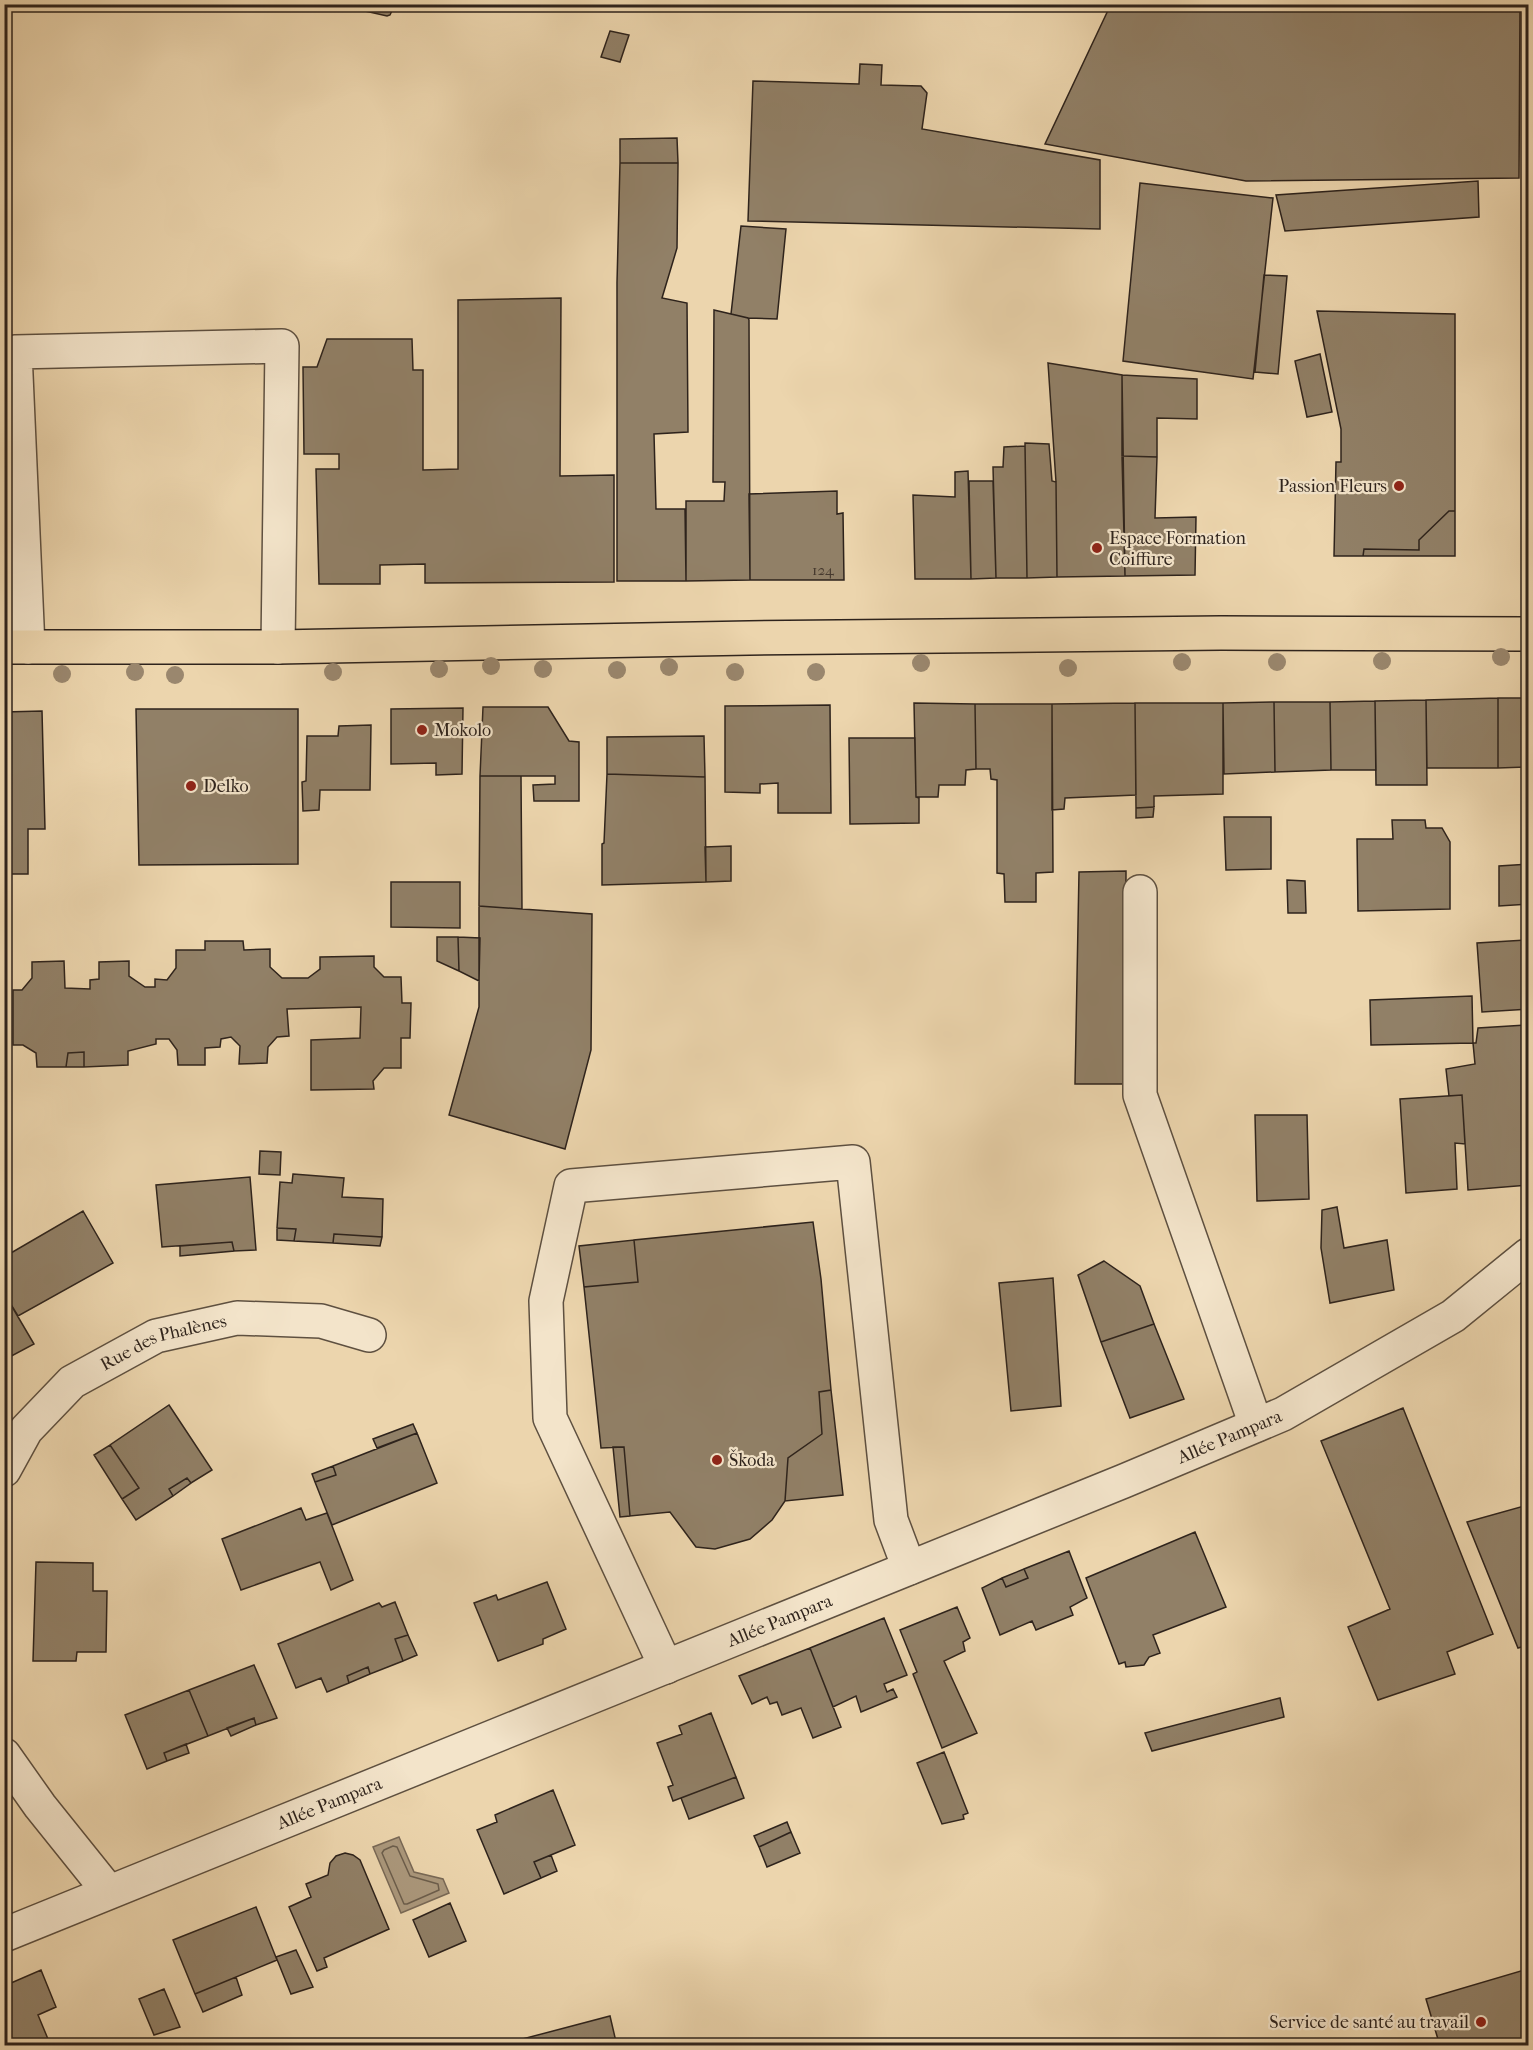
<svg xmlns="http://www.w3.org/2000/svg" width="1533" height="2050" font-family="'IM FELL French Canon',serif">
<style>
.water{fill:#ab987c;stroke:#796956;stroke-width:1.5}
.lines{fill:none;stroke-linecap:round;stroke-linejoin:round}
.shore{stroke:#6c5e4c;stroke-width:1.5}
.building{fill:#918067;stroke:#2e231c;stroke-width:1.5}
.minor-casing{stroke:#5e5040;stroke-width:36}
.major-casing{stroke:#2e231c;stroke-width:36}
.minor{stroke:#f3e4ca;stroke-width:33}
.major{stroke:#ecd5ad;stroke-width:33}
.tree{fill:#9a876e}
.poi-dot{fill:#8f2418;stroke:#f3e4ca;stroke-width:2}
.labels{text-anchor:middle;stroke-width:4.5;stroke-linejoin:round;paint-order:stroke}
.number-label{font-size:15px;fill:#473a2f}
.poi-label{font-size:18px;fill:#2e231c;stroke:#f3e4ca;text-anchor:start}
.street-label{font-size:18px;fill:#2e231c;stroke:#f3e4ca}
</style>
<rect width="100%" height="100%" fill="#ecd5ad"/>
<filter id="stains"><feTurbulence type="fractalNoise" baseFrequency=".00333" numOctaves="4"/><feColorMatrix values="0 0 0 0 .2 0 0 0 0 .09 0 0 0 0 .02 0 0 0 .5 -.17"/></filter>
<radialGradient id="worn" r=".72"><stop offset=".6" stop-color="#630" stop-opacity="0"/><stop offset="1" stop-color="#630" stop-opacity=".3"/></radialGradient>
<!-- water -->
<path class="water" d="M 399,1837 L 414,1872 L 443,1879 L 449,1893 L 401,1913 L 373,1847 Z"/>
<g class="lines">
<!-- shore -->
<path class="shore" d="M 393,1846 L 397,1847 L 410,1876 L 438,1884 L 439,1890 L 407,1904 L 404,1904 L 382,1853 L 384,1850 Z"/>
</g>
<!-- building -->
<path class="building" d="M 334,4 L 395,4 L 390,15 L 387,16 Z
M 1111,4 L 1520,4 L 1519,178 L 1246,181 L 1045,144 Z
M 610,31 L 629,35 L 620,62 L 601,57 Z
M 860,64 L 882,65 L 881,85 L 921,86 L 927,93 L 922,129 L 1100,160 L 1100,229 L 748,221 L 753,81 L 859,84 Z
M 677,138 L 678,163 L 620,163 L 620,139 Z
M 620,163 L 678,163 L 677,248 L 662,298 L 687,303 L 688,432 L 654,434 L 656,509 L 685,509 L 686,581 L 617,581 L 617,283 Z
M 1478,181 L 1479,217 L 1285,231 L 1276,195 Z
M 1140,183 L 1273,198 L 1253,379 L 1123,361 Z
M 741,226 L 786,229 L 777,319 L 748,318 L 731,314 Z
M 1264,275 L 1287,276 L 1278,374 L 1255,372 Z
M 561,298 L 560,476 L 614,475 L 614,582 L 425,583 L 425,564 L 380,565 L 380,584 L 319,584 L 316,469 L 339,469 L 339,454 L 304,454 L 303,367 L 317,367 L 327,339 L 412,339 L 413,370 L 423,370 L 423,470 L 458,469 L 458,300 Z
M 714,310 L 748,318 L 749,320 L 750,580 L 686,581 L 686,501 L 724,501 L 725,482 L 713,482 Z
M 1317,311 L 1455,314 L 1455,511 L 1449,511 L 1419,540 L 1419,550 L 1364,549 L 1363,556 L 1334,556 L 1336,462 L 1341,462 L 1341,429 Z
M 1320,354 L 1332,412 L 1307,417 L 1295,361 Z
M 1048,363 L 1122,375 L 1125,576 L 1057,577 L 1056,482 Z
M 1122,375 L 1197,379 L 1197,419 L 1157,418 L 1157,457 L 1122,456 Z
M 1025,443 L 1049,444 L 1052,481 L 1056,482 L 1057,577 L 1027,578 Z
M 1025,446 L 1027,578 L 996,578 L 993,467 L 1003,467 L 1004,447 Z
M 1122,456 L 1157,457 L 1155,518 L 1196,517 L 1195,575 L 1125,576 Z
M 968,471 L 971,579 L 915,579 L 913,495 L 955,497 L 955,472 Z
M 969,481 L 993,481 L 996,578 L 971,579 Z
M 837,491 L 837,514 L 843,513 L 844,580 L 750,580 L 749,494 Z
M 1449,511 L 1455,511 L 1455,556 L 1363,556 L 1364,549 L 1419,550 L 1419,540 Z
M 1498,698 L 1498,768 L 1427,768 L 1426,700 Z
M 1498,698 L 1528,698 L 1528,767 L 1498,768 Z
M 1426,700 L 1427,785 L 1376,785 L 1375,701 Z
M 1375,701 L 1376,770 L 1331,770 L 1330,702 Z
M 1274,702 L 1330,702 L 1331,770 L 1275,772 Z
M 1274,702 L 1275,772 L 1224,774 L 1223,703 Z
M 914,703 L 975,704 L 976,769 L 966,770 L 965,785 L 939,785 L 938,797 L 916,797 Z
M 1135,703 L 1136,795 L 1065,798 L 1064,809 L 1052,810 L 1052,704 Z
M 1135,703 L 1223,703 L 1223,794 L 1154,796 L 1154,807 L 1136,808 Z
M 975,704 L 1052,704 L 1053,872 L 1036,873 L 1036,902 L 1005,902 L 1004,874 L 997,873 L 997,780 L 991,779 L 990,769 L 976,769 Z
M 830,705 L 831,813 L 778,813 L 778,783 L 760,784 L 760,793 L 725,792 L 725,706 Z
M 483,707 L 548,707 L 569,741 L 579,742 L 579,801 L 534,801 L 533,785 L 555,784 L 555,776 L 480,776 Z
M 463,708 L 462,774 L 436,775 L 436,763 L 391,764 L 391,709 Z
M 136,709 L 298,709 L 298,864 L 139,865 Z
M 42,711 L 45,829 L 28,829 L 28,874 L 4,874 L 4,712 Z
M 371,725 L 370,790 L 320,790 L 319,810 L 303,811 L 302,782 L 306,781 L 307,736 L 338,736 L 339,726 Z
M 704,736 L 705,777 L 607,774 L 607,737 Z
M 849,738 L 915,738 L 916,797 L 919,798 L 919,823 L 850,824 Z
M 607,774 L 705,777 L 706,882 L 602,885 L 602,844 L 604,843 Z
M 480,776 L 521,776 L 522,909 L 479,906 Z
M 1154,807 L 1153,817 L 1136,818 L 1136,808 Z
M 1224,817 L 1271,817 L 1271,869 L 1226,870 Z
M 1392,820 L 1425,820 L 1426,828 L 1442,828 L 1450,842 L 1450,909 L 1358,911 L 1357,839 L 1393,839 Z
M 731,846 L 731,881 L 706,882 L 705,847 Z
M 1528,864 L 1528,904 L 1499,906 L 1499,866 Z
M 1126,871 L 1125,1084 L 1075,1084 L 1079,872 Z
M 1287,880 L 1305,881 L 1306,913 L 1288,913 Z
M 391,882 L 460,882 L 460,928 L 391,927 Z
M 479,906 L 592,914 L 591,1050 L 565,1149 L 449,1115 L 479,1007 Z
M 437,937 L 458,937 L 459,971 L 437,961 Z
M 458,937 L 480,938 L 479,981 L 459,971 Z
M 1528,940 L 1528,1009 L 1482,1012 L 1477,943 Z
M 205,941 L 243,941 L 244,950 L 270,949 L 270,967 L 282,978 L 308,978 L 320,969 L 320,957 L 374,956 L 374,967 L 384,977 L 401,977 L 402,1003 L 411,1003 L 410,1038 L 401,1038 L 401,1068 L 384,1068 L 373,1081 L 374,1089 L 311,1090 L 311,1040 L 360,1038 L 361,1007 L 287,1009 L 289,1036 L 277,1037 L 268,1047 L 267,1063 L 239,1064 L 240,1046 L 231,1037 L 221,1039 L 220,1047 L 205,1048 L 205,1065 L 178,1065 L 177,1050 L 169,1039 L 156,1039 L 156,1044 L 128,1051 L 128,1065 L 84,1067 L 84,1052 L 68,1053 L 66,1067 L 37,1067 L 36,1053 L 23,1045 L 13,1045 L 13,990 L 22,990 L 32,978 L 32,962 L 64,961 L 65,988 L 90,989 L 90,980 L 99,979 L 99,962 L 129,961 L 129,976 L 145,987 L 155,987 L 155,979 L 167,980 L 176,968 L 176,950 L 205,950 Z
M 1472,996 L 1473,1043 L 1371,1045 L 1370,1000 Z
M 1528,1025 L 1528,1185 L 1468,1190 L 1462,1095 L 1449,1096 L 1446,1069 L 1475,1064 L 1473,1043 L 1476,1043 L 1478,1028 Z
M 84,1052 L 84,1067 L 66,1067 L 68,1053 Z
M 1462,1095 L 1465,1144 L 1455,1143 L 1457,1189 L 1406,1193 L 1400,1099 Z
M 1255,1115 L 1307,1115 L 1309,1199 L 1257,1201 Z
M 260,1151 L 281,1152 L 280,1175 L 259,1174 Z
M 293,1174 L 344,1178 L 342,1197 L 383,1199 L 382,1237 L 334,1234 L 333,1243 L 294,1241 L 296,1229 L 277,1228 L 280,1182 L 292,1183 Z
M 250,1177 L 256,1250 L 234,1251 L 232,1242 L 162,1247 L 156,1185 Z
M 1337,1207 L 1344,1248 L 1387,1240 L 1394,1290 L 1330,1303 L 1321,1248 L 1322,1210 Z
M 83,1211 L 113,1263 L 18,1316 L 4,1293 L 4,1257 Z
M 813,1222 L 821,1279 L 831,1390 L 819,1392 L 822,1434 L 788,1458 L 785,1501 L 772,1520 L 750,1539 L 715,1549 L 696,1547 L 670,1512 L 630,1516 L 624,1447 L 601,1448 L 584,1287 L 638,1282 L 634,1240 Z
M 277,1228 L 296,1229 L 294,1241 L 277,1240 Z
M 334,1234 L 382,1237 L 380,1246 L 333,1243 Z
M 634,1240 L 638,1282 L 584,1287 L 579,1246 Z
M 232,1242 L 234,1251 L 180,1256 L 180,1246 Z
M 1104,1261 L 1140,1286 L 1154,1324 L 1101,1342 L 1078,1275 Z
M 1053,1278 L 1061,1406 L 1011,1411 L 999,1283 Z
M 4,1293 L 34,1344 L 4,1360 Z
M 1154,1324 L 1184,1399 L 1130,1418 L 1101,1342 Z
M 831,1390 L 843,1495 L 785,1501 L 788,1458 L 822,1434 L 819,1392 Z
M 169,1405 L 212,1470 L 191,1483 L 187,1478 L 169,1489 L 173,1496 L 136,1520 L 122,1499 L 139,1488 L 110,1445 Z
M 1403,1408 L 1493,1634 L 1447,1652 L 1455,1674 L 1378,1700 L 1348,1627 L 1390,1609 L 1321,1441 Z
M 413,1424 L 417,1433 L 377,1448 L 373,1439 Z
M 417,1433 L 437,1483 L 332,1525 L 315,1482 L 336,1475 L 333,1466 Z
M 110,1445 L 139,1488 L 122,1499 L 94,1455 Z
M 613,1447 L 624,1447 L 630,1516 L 620,1517 Z
M 333,1466 L 336,1475 L 315,1482 L 312,1474 Z
M 187,1478 L 191,1483 L 173,1496 L 169,1489 Z
M 1528,1505 L 1528,1645 L 1518,1648 L 1467,1522 Z
M 301,1508 L 306,1520 L 327,1513 L 353,1580 L 331,1590 L 320,1562 L 241,1590 L 222,1539 Z
M 1195,1532 L 1226,1607 L 1153,1635 L 1160,1653 L 1149,1657 L 1144,1665 L 1126,1667 L 1125,1662 L 1119,1664 L 1086,1578 Z
M 1069,1551 L 1087,1598 L 1070,1607 L 1073,1615 L 1036,1630 L 1032,1621 L 1000,1635 L 982,1588 L 1002,1578 L 1006,1587 L 1028,1578 L 1024,1569 Z
M 36,1562 L 93,1563 L 93,1591 L 107,1591 L 106,1652 L 77,1652 L 76,1661 L 33,1661 Z
M 1024,1569 L 1028,1578 L 1006,1587 L 1002,1578 Z
M 547,1582 L 566,1629 L 543,1639 L 543,1644 L 498,1661 L 474,1603 L 496,1595 L 498,1600 Z
M 395,1602 L 408,1635 L 395,1639 L 403,1661 L 370,1674 L 368,1667 L 347,1676 L 349,1683 L 327,1692 L 321,1678 L 296,1688 L 278,1644 L 379,1603 L 382,1607 Z
M 957,1607 L 970,1638 L 963,1642 L 965,1651 L 944,1661 L 977,1733 L 942,1748 L 913,1674 L 917,1672 L 900,1630 Z
M 884,1618 L 907,1675 L 884,1684 L 887,1692 L 893,1689 L 897,1697 L 861,1712 L 856,1696 L 833,1707 L 810,1648 Z
M 408,1635 L 417,1655 L 403,1661 L 395,1639 Z
M 810,1648 L 841,1727 L 813,1738 L 801,1708 L 782,1715 L 777,1702 L 770,1704 L 767,1697 L 752,1704 L 739,1676 Z
M 254,1665 L 277,1718 L 256,1725 L 254,1718 L 208,1736 L 189,1690 Z
M 368,1667 L 370,1674 L 349,1683 L 347,1676 Z
M 189,1690 L 208,1736 L 164,1753 L 167,1761 L 147,1769 L 125,1715 Z
M 1280,1698 L 1284,1717 L 1152,1751 L 1145,1733 Z
M 711,1713 L 736,1777 L 673,1801 L 668,1787 L 673,1785 L 657,1743 L 682,1734 L 679,1726 Z
M 254,1718 L 256,1725 L 231,1736 L 227,1728 Z
M 186,1744 L 189,1753 L 167,1761 L 164,1753 Z
M 944,1752 L 968,1813 L 963,1815 L 964,1819 L 942,1824 L 917,1763 Z
M 736,1777 L 744,1798 L 689,1819 L 681,1798 Z
M 553,1790 L 575,1845 L 534,1862 L 541,1878 L 504,1894 L 477,1830 L 497,1822 L 495,1815 Z
M 787,1822 L 791,1832 L 759,1847 L 754,1836 Z
M 791,1832 L 800,1853 L 767,1867 L 759,1847 Z
M 345,1853 L 353,1855 L 360,1860 L 389,1929 L 324,1958 L 327,1967 L 317,1971 L 289,1907 L 311,1897 L 306,1884 L 328,1875 L 330,1863 L 336,1856 Z
M 551,1855 L 557,1871 L 541,1878 L 534,1862 Z
M 450,1903 L 466,1941 L 429,1957 L 413,1920 Z
M 256,1907 L 277,1960 L 195,1994 L 173,1940 Z
M 296,1950 L 313,1987 L 291,1994 L 276,1957 Z
M 1528,1969 L 1528,2046 L 1440,2046 L 1426,1999 Z
M 41,1970 L 56,2007 L 38,2015 L 48,2039 L 33,2046 L 4,2046 L 4,1986 Z
M 236,1977 L 242,1995 L 203,2012 L 195,1994 Z
M 164,1989 L 180,2027 L 154,2035 L 139,1999 Z
M 610,2016 L 617,2046 L 496,2046 Z"/>
<g class="lines">
<defs>
<g id="minor">
<path d="M 28,647 L 15,352 L 282,346 L 278,647"/>
<path d="M 1140,892 L 1140,1095 L 1256,1425"/>
<path id="s1" d="M 4,1470 L 26,1430 L 72,1382 L 156,1336 L 237,1318 L 321,1321 L 369,1335"/>
<path d="M 666,1667 L 550,1418 L 546,1301 L 571,1186 L 853,1162 L 891,1520 L 909,1568"/>
<path d="M 4,1755 L 40,1806 L 109,1892"/>
<path id="s2" d="M 4,1935 L 1124,1481 L 1283,1414 L 1453,1316 L 1528,1255"/>
</g>
<path id="major" d="M 4,647 L 278,647 L 749,638 L 1221,633 L 1528,634"/>
</defs>
<!-- minor casing -->
<use href="#minor" class="minor-casing"/>
<!-- major casing -->
<use href="#major" class="major-casing"/>
<!-- minor -->
<use href="#minor" class="minor"/>
<!-- major -->
<use href="#major" class="major"/>
</g>
<!-- trees -->
<g class="tree">
<circle cx="1501" cy="657" r="9"/>
<circle cx="1382" cy="661" r="9"/>
<circle cx="1182" cy="662" r="9"/>
<circle cx="1277" cy="662" r="9"/>
<circle cx="921" cy="663" r="9"/>
<circle cx="491" cy="666" r="9"/>
<circle cx="669" cy="667" r="9"/>
<circle cx="1068" cy="668" r="9"/>
<circle cx="439" cy="669" r="9"/>
<circle cx="543" cy="669" r="9"/>
<circle cx="617" cy="670" r="9"/>
<circle cx="135" cy="672" r="9"/>
<circle cx="333" cy="672" r="9"/>
<circle cx="735" cy="672" r="9"/>
<circle cx="816" cy="672" r="9"/>
<circle cx="62" cy="674" r="9"/>
<circle cx="175" cy="675" r="9"/>
</g>
<!-- markers -->
<g class="poi-dot">
<circle cx="1399" cy="486" r="6"/>
<circle cx="1097" cy="548" r="6"/>
<circle cx="422" cy="730" r="6"/>
<circle cx="191" cy="786" r="6"/>
<circle cx="717" cy="1460" r="6"/>
<circle cx="1481" cy="2022" r="6"/>
</g>
<g class="labels">
<!-- number labels -->
<g class="number-label">
<text x="823" y="575">124</text>
</g>
<!-- poi labels -->
<g class="poi-label">
<text x="1387" y="492" text-anchor="end">Passion Fleurs</text>
<text x="1109" y="544">Espace Formation<tspan x="1109" dy="21">Coiffure</tspan></text>
<text x="434" y="736">Mokolo</text>
<text x="203" y="792">Delko</text>
<text x="729" y="1466">Škoda</text>
<text x="1469" y="2028" text-anchor="end">Service de santé au travail</text>
</g>
<!-- street labels -->
<g class="street-label">
<text dy="6" stroke="none"><textPath href="#s1" startOffset="213">Rue des Phalènes</textPath></text>
<text dy="6" stroke="none"><textPath href="#s2" startOffset="1323">Allée Pampara</textPath></text>
<text dy="6" stroke="none"><textPath href="#s2" startOffset="837">Allée Pampara</textPath></text>
<text dy="6" stroke="none"><textPath href="#s2" startOffset="351">Allée Pampara</textPath></text>
</g>
</g>
<!-- margin -->
<rect width="1533" height="2050" fill="none" stroke="#ecd5ad" stroke-width="24"/>
<rect x="6" y="6" width="1521" height="2038" fill="none" stroke="#2e231c" stroke-width="3"/>
<rect x="12" y="12" width="1509" height="2026" fill="none" stroke="#2e231c" stroke-width="1.5"/>
<rect width="100%" height="100%" filter="url(#stains)"/>
<rect width="100%" height="100%" fill="url(#worn)"/>
</svg>
